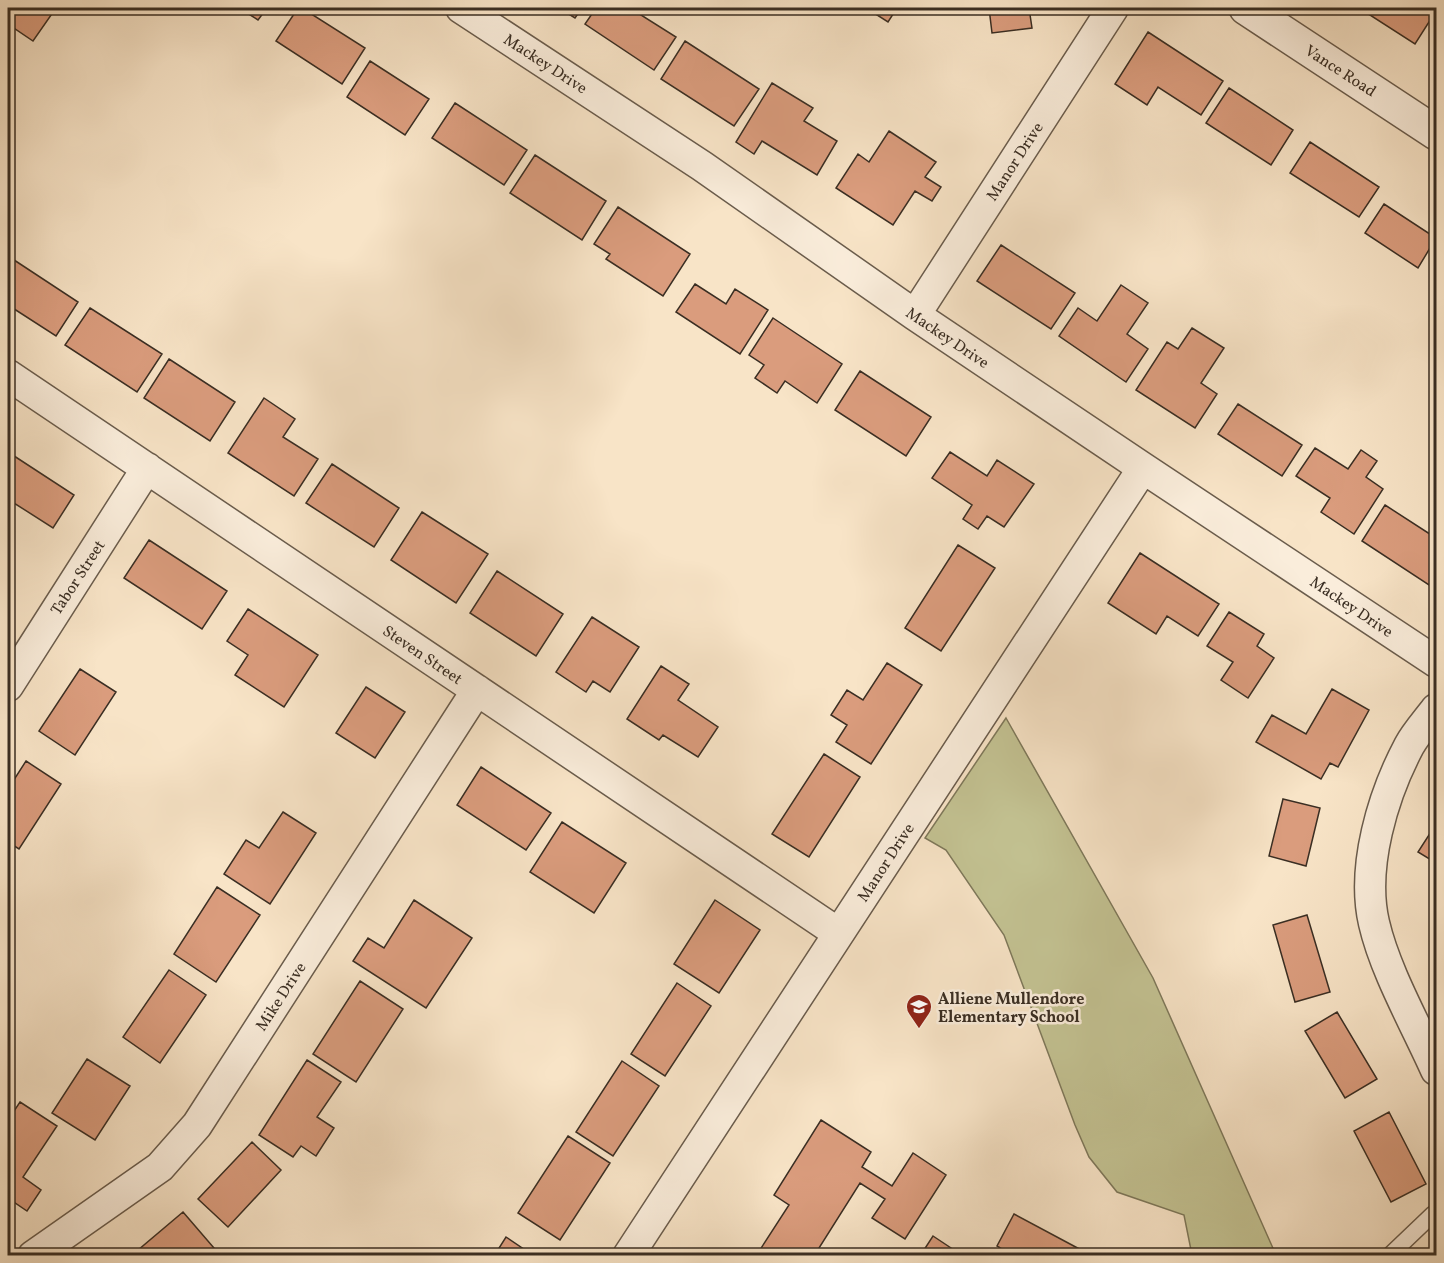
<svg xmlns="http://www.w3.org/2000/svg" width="1444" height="1263" font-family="Vollkorn,serif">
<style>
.green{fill:#c3c292;stroke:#7e785a;stroke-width:1.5}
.building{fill:#da9c7d;stroke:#3a2e23;stroke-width:1.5}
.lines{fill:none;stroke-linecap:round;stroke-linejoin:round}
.service-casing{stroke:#6a5c4c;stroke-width:18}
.minor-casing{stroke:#6a5c4c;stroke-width:33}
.tertiary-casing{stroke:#6a5c4c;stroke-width:36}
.service{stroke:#faeddb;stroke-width:15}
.minor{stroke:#faeddb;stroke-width:30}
.tertiary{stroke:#faeddb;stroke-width:33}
.labels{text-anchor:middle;stroke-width:5;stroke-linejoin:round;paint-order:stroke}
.street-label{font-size:16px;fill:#3a2e23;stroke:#faeddb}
.poi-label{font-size:16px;font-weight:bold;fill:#3a2e23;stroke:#faeddb;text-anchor:start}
</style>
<rect width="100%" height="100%" fill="#f8e4c7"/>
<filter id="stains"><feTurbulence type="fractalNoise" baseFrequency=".00333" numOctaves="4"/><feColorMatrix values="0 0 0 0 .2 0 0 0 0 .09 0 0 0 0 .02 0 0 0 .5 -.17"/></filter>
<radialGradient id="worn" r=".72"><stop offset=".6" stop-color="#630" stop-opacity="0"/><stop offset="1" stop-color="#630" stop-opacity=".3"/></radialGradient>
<!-- green -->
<path class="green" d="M 1006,718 L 1153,978 L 1276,1255 L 1192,1255 L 1184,1215 L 1117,1192 L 1089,1157 L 1075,1125 L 1004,935 L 946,850 L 925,838 Z"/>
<!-- building -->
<path class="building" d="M 11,8 L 56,8 L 33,41 L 8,24 L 8,13 Z
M 239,8 L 267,8 L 258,20 Z
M 298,8 L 302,8 L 365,48 L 342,84 L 276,41 Z
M 559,8 L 582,8 L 575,18 Z
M 596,8 L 630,8 L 676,37 L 654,70 L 585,24 Z
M 866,8 L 897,8 L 888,22 Z
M 989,8 L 1029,8 L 1032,28 L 992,33 Z
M 1359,8 L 1436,8 L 1436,11 L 1415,44 Z
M 1148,32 L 1223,81 L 1201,115 L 1158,87 L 1147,105 L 1115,84 Z
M 685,41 L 759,89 L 734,126 L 661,79 Z
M 370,61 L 429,99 L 405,135 L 347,97 Z
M 772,83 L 813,108 L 804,121 L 837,141 L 817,175 L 762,141 L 754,154 L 736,142 Z
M 1229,88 L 1293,130 L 1271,165 L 1206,123 Z
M 455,103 L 527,150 L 504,185 L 432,138 Z
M 889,131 L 936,162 L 925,177 L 941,187 L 932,201 L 915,191 L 893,225 L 836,188 L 858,154 L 869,162 Z
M 1310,142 L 1379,187 L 1359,217 L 1290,173 Z
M 535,155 L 606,201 L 582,240 L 510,193 Z
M 1384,204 L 1436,238 L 1418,268 L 1365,233 Z
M 618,207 L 690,254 L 663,296 L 606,259 L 610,254 L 594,244 Z
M 1001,245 L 1075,293 L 1051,329 L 977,281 Z
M 8,256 L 78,302 L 56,336 L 8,305 Z
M 695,284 L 726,304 L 735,289 L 768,310 L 740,354 L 676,312 Z
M 1121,285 L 1148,303 L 1127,334 L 1148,349 L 1126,382 L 1059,336 L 1078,308 L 1097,321 Z
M 90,308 L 162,354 L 137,392 L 65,345 Z
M 773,318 L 842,364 L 817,403 L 785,381 L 777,393 L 755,378 L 764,365 L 749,355 Z
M 1192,328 L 1224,348 L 1201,383 L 1217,394 L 1195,428 L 1136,390 L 1167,342 L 1178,349 Z
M 169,359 L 235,402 L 210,441 L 144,398 Z
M 860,371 L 931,417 L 906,456 L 835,410 Z
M 264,398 L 295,419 L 283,437 L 318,459 L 294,496 L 228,453 Z
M 1238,404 L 1302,445 L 1282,476 L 1218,434 Z
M 1315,448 L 1348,469 L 1361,450 L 1377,461 L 1366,477 L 1383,489 L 1354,534 L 1321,512 L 1330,498 L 1296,476 Z
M 8,452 L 74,495 L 53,528 L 14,503 L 8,513 Z
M 950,452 L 987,476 L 997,460 L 1034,484 L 1004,527 L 987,516 L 978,529 L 963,519 L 972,505 L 932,478 Z
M 332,464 L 399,508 L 374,547 L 306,503 Z
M 1385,505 L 1436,538 L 1436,573 L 1429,585 L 1362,541 Z
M 422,512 L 488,554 L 456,603 L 391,560 Z
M 149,540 L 227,591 L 202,629 L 124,578 Z
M 958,545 L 995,568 L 941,651 L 905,628 Z
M 1140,553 L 1219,604 L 1198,636 L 1167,616 L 1156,634 L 1108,603 Z
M 497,571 L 563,614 L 536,656 L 470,613 Z
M 248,609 L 318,655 L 284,707 L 235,675 L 248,655 L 227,641 Z
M 1229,612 L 1264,634 L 1257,646 L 1274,658 L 1248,698 L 1221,680 L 1233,662 L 1207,646 Z
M 592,617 L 639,647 L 610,692 L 593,681 L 586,692 L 556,672 Z
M 887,663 L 922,685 L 871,764 L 836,742 L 847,725 L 831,715 L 847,690 L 863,700 Z
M 661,666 L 689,684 L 678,700 L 718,727 L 698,757 L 663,735 L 659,740 L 627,719 Z
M 80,669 L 116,692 L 75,755 L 39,731 Z
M 366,687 L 405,712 L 375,758 L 336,733 Z
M 1332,689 L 1369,710 L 1338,767 L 1330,763 L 1321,779 L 1256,742 L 1272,715 L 1306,734 Z
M 824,754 L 860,777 L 809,857 L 772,834 Z
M 26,761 L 61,784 L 19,849 L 8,842 L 8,789 Z
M 481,767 L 551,813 L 526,850 L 457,805 Z
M 1283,799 L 1320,808 L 1306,866 L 1269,856 Z
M 283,812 L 316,833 L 270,904 L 224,874 L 246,840 L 259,848 Z
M 562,822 L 626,863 L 594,913 L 530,872 Z
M 1436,824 L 1436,863 L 1418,852 Z
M 217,887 L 260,915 L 216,982 L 174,954 Z
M 414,900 L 472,938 L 426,1008 L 353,961 L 368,938 L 384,948 Z
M 715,900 L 760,930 L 719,993 L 674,964 Z
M 1307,915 L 1330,992 L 1295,1002 L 1273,925 Z
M 169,970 L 206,995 L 160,1063 L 123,1037 Z
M 360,981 L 403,1009 L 356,1082 L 313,1054 Z
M 677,983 L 711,1006 L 665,1076 L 631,1054 Z
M 1337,1012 L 1377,1079 L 1345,1098 L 1305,1031 Z
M 87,1059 L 130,1086 L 95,1140 L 52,1113 Z
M 307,1060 L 341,1082 L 317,1117 L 334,1128 L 316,1156 L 301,1146 L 293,1157 L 259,1135 Z
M 622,1061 L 659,1086 L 613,1156 L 576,1132 Z
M 20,1102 L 57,1126 L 23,1177 L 41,1190 L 27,1211 L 8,1198 L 8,1120 Z
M 1389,1112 L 1426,1184 L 1391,1202 L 1354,1131 Z
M 821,1120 L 871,1152 L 862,1167 L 892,1186 L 913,1153 L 946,1175 L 905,1239 L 872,1218 L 885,1199 L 860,1183 L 814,1256 L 756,1256 L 789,1205 L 774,1195 Z
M 568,1136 L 610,1163 L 560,1240 L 518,1213 Z
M 252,1142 L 281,1170 L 228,1227 L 198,1199 Z
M 183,1212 L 220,1255 L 131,1256 Z
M 1014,1214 L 1085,1252 L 1084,1256 L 1013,1256 L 997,1246 Z
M 933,1236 L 963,1256 L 920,1256 Z
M 506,1237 L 534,1256 L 494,1256 Z"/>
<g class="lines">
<defs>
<path id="service" d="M 1389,1256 L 1433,1214 L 1436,1214"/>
<path id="minor" d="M 461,8 L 702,166 L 915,315 L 1143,468 L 1436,662
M 915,315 L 1113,8
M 8,375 L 838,933
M 8,686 L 147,468
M 1436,709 C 1427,721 1416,733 1409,746 C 1383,795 1361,867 1374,923 C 1385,971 1416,1025 1436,1070
M 33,1256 L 160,1167 L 197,1125 L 477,690
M 628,1256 L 1143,468"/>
<path id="tertiary" d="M 1246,8 L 1436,133"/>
</defs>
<!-- service casing -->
<use href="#service" class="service-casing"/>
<!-- minor casing -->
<use href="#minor" class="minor-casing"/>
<!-- tertiary casing -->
<use href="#tertiary" class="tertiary-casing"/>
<!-- service -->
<use href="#service" class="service"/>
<!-- minor -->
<use href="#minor" class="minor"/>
<!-- tertiary -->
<use href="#tertiary" class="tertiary"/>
</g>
<!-- icons -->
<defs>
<symbol id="school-pin" viewBox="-11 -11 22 30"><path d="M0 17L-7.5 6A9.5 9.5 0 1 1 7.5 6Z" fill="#8f2418" stroke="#faeddb"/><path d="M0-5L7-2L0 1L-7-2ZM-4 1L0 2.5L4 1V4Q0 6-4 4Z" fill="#fff"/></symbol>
</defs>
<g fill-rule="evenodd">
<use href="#school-pin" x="904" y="992" width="30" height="40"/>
</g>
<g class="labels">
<!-- street labels -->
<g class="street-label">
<text transform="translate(546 63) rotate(33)" y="6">Mackey Drive</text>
<text transform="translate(1341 70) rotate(33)" y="6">Vance Road</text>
<text transform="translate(1014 161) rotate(-57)" y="6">Manor Drive</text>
<text transform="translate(948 337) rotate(34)" y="6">Mackey Drive</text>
<text transform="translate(77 577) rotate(-57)" y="6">Tabor Street</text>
<text transform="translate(1352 606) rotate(34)" y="6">Mackey Drive</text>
<text transform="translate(423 654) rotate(34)" y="6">Steven Street</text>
<text transform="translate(885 862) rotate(-57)" y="6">Manor Drive</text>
<text transform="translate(280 996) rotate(-57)" y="6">Mike Drive</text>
</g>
<!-- poi labels -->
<g class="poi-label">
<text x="938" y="1004">Alliene Mullendore<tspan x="938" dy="18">Elementary School</tspan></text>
</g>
</g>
<!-- margin -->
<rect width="1444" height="1263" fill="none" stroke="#f8e4c7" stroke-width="30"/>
<rect x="9" y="9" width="1426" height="1245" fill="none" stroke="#3a2e23" stroke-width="3"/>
<rect x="15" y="15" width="1414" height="1233" fill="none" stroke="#3a2e23" stroke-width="1.5"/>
<rect width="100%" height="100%" filter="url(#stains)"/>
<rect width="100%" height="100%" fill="url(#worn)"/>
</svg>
